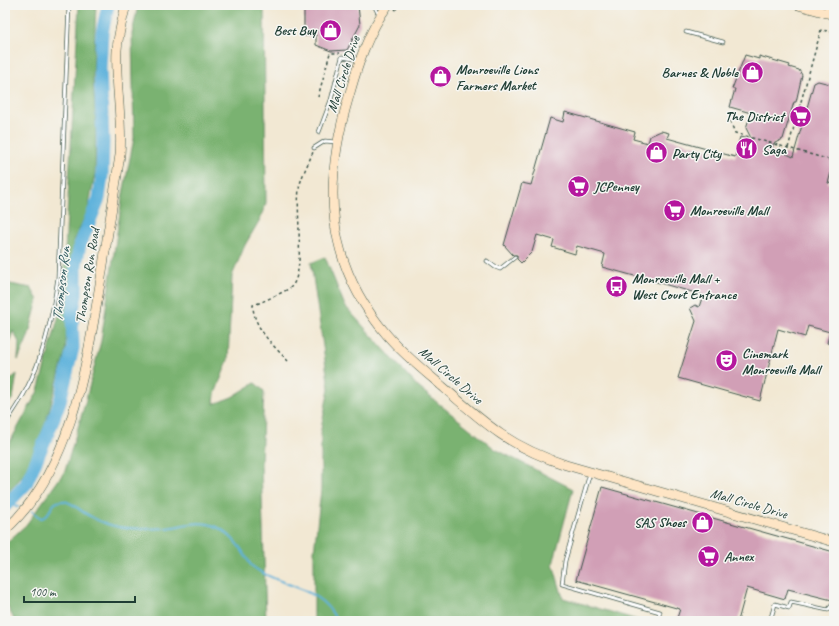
<svg xmlns="http://www.w3.org/2000/svg" width="839" height="626" font-family="Caveat,sans-serif">
<style>
.forest{fill:#7ab271;stroke:#4c7852}
.lines{fill:none;stroke-linecap:round;stroke-linejoin:round}
.stream{stroke:#60b3dc;stroke-width:2}
.river{stroke:#60b3dc;stroke-width:13}
.building{fill:#d19fb6}
.lane-casing{stroke:#3f574c;stroke-width:4.5}
.secondary-casing{stroke:#3f574c;stroke-width:10}
.path{stroke:#3f574c;stroke-width:1.5;stroke-dasharray:3 3;stroke-linecap:butt}
.lane{stroke:#fff;stroke-width:3}
.secondary{stroke:#fee5c5;stroke-width:9}
.labels{text-anchor:middle;stroke-width:3;stroke-linejoin:round;paint-order:stroke}
.poi-label{font-size:14px;font-weight:bold;fill:#1f3d34;stroke:#f6f6f2;text-anchor:start}
.street-label{font-size:14px;fill:#1f3d34;stroke:#f6f6f2}
.water-label{font-size:15px;font-style:italic;fill:#2f5a5e;stroke:#f6f6f2}
</style>
<rect width="100%" height="100%" fill="#f6f6f2"/>
<filter id="ink" filterUnits="userSpaceOnUse"><feTurbulence type="fractalNoise" baseFrequency=".025" numOctaves="2"/><feDisplacementMap in="SourceGraphic" scale="8" xChannelSelector="R" yChannelSelector="G"/><feConvolveMatrix kernelMatrix="1 2 1 2 8 2 1 2 1" color-interpolation-filters="sRGB"/></filter>
<filter id="wash" filterUnits="userSpaceOnUse"><feTurbulence type="fractalNoise" baseFrequency=".012" numOctaves="4" result="noise"/><feDisplacementMap in="SourceGraphic" scale="16" xChannelSelector="R" yChannelSelector="G"/><feGaussianBlur stdDeviation="0.9" result="paint"/><feColorMatrix in="noise" values="0 0 0 0 0 0 0 0 0 0 0 0 0 0 0 0 0 1.4 0 .05"/><feComposite in="paint" operator="in"/></filter>
<g filter="url(#wash)">
<rect width="100%" height="100%" fill="#f2e8d3"/>
<!-- forest -->
<path class="forest" d="M 79,5 L 96,5 L 93,78 L 96,124 L 95,174 L 88,210 L 74,241 L 65,354 L 45,425 L 27,471 L 5,496 L 5,451 L 38,391 L 62,304 Z
M 138,5 L 264,5 L 266,203 L 259,221 L 245,245 L 232,276 L 228,360 L 215,394 L 214,404 L 232,397 L 255,383 L 264,391 L 261,464 L 266,621 L 15,621 L 5,602 L 5,544 L 26,525 L 65,471 L 84,407 L 101,341 L 122,199 L 134,138 L 132,34 Z
M 325,257 L 345,306 L 418,387 L 495,449 L 573,489 L 553,564 L 563,598 L 641,621 L 314,621 L 314,552 L 321,490 L 321,429 L 329,388 L 311,263 Z
M 5,283 L 31,288 L 38,300 L 28,337 L 18,360 L 19,342 L 13,331 L 5,356 Z
M 17,374 L 13,398 L 5,408 L 5,384 Z"/>
<g class="lines">
<!-- stream -->
<path class="stream" d="M 9,503 L 18,507
M 32,511 L 39,517 L 42,518 C 53,514 49,500 64,501 C 74,503 81,512 90,516 C 101,523 114,527 127,528 C 140,529 153,529 166,528 C 183,526 201,519 217,527 C 229,533 240,546 246,557 C 249,561 249,564 253,567 C 281,588 319,584 337,621"/>
<!-- river -->
<path class="river" d="M 5,506 L 26,484 L 49,431 L 60,401 L 73,348 L 72,313 L 76,295 L 76,264 L 80,245 L 99,198 L 102,176 L 103,142 L 100,68 L 102,33 L 108,5"/>
</g>
<g id="blocks">
<!-- building -->
<path class="building" d="M 304,5 L 358,5 L 360,25 L 347,50 L 331,51 L 316,45 L 316,35 L 304,36 Z
M 745,55 L 759,59 L 759,56 L 790,65 L 789,67 L 799,70 L 802,75 L 796,102 L 794,102 L 783,139 L 773,144 L 771,152 L 779,154 L 785,153 L 793,157 L 814,83 L 818,81 L 834,85 L 834,162 L 828,183 L 834,184 L 834,345 L 827,343 L 830,332 L 808,326 L 805,337 L 778,329 L 760,401 L 678,378 L 696,321 L 690,308 L 695,305 L 699,307 L 703,295 L 602,267 L 605,254 L 577,246 L 575,254 L 552,247 L 554,240 L 537,235 L 532,252 L 521,263 L 517,259 L 517,255 L 513,255 L 504,245 L 522,183 L 531,185 L 550,118 L 563,122 L 565,112 L 635,132 L 633,139 L 648,143 L 650,136 L 661,131 L 669,133 L 667,138 L 735,157 L 740,137 L 752,140 L 746,128 L 751,113 L 730,107 L 735,89 L 732,89 Z
M 602,487 L 834,552 L 834,592 L 832,600 L 788,589 L 785,599 L 747,588 L 738,621 L 676,621 L 680,609 L 576,580 Z"/>
</g>
</g>
<g filter="url(#ink)">
<use href="#blocks" fill-opacity="0" stroke="#3f574c" stroke-width="1"/>
<g class="lines">
<defs>
<path id="lane" d="M 374,5 L 379,15
M 686,32 L 723,42
M 319,132 L 331,100 L 342,57 L 360,60
M 314,148 L 325,141 L 336,142
M 487,261 L 495,267 L 500,269 L 515,257
M 5,424 C 12,413 20,402 26,390 C 44,355 53,315 58,277 L 69,5
M 590,473 L 565,561 L 562,584 L 660,612 L 657,621
M 770,621 L 775,604 L 789,608 L 791,602 L 828,610 L 834,603"/>
<path id="secondary" d="M 388,5 C 368,32 358,64 349,96 C 323,183 324,262 387,335 C 403,354 423,370 442,386 C 485,424 510,447 566,465 L 834,542
M 798,5 L 834,15
M 826,13 L 833,5
M 5,530 C 72,471 87,362 101,278 C 107,237 114,196 120,155 C 123,120 115,85 117,50 C 118,35 122,20 126,5"/>
</defs>
<!-- lane casing -->
<use href="#lane" class="lane-casing"/>
<!-- secondary casing -->
<use href="#secondary" class="secondary-casing"/>
<!-- path -->
<path class="path" d="M 395,10 L 399,5
M 318,97 L 330,53 L 340,53
M 730,121 L 735,133 L 834,161
M 788,148 L 821,30 L 834,32
M 288,361 C 274,346 253,328 253,305 C 259,304 288,290 291,287 C 307,272 294,207 300,184 C 303,173 309,162 313,152"/>
<!-- lane -->
<use href="#lane" class="lane"/>
<!-- secondary -->
<use href="#secondary" class="secondary"/>
</g>
</g>
<!-- icons -->
<defs>
<symbol id="shop-disc" viewBox="-11 -11 22 22"><circle r="9.5" fill="#b5179e" stroke="#f6f6f2"/><path d="M-5-2.5h2.3a2.7 3.5 0 0 1 5.4 0H5L5.5 6h-11ZM-1.5-2.5h3a1.5 2.3 0 0 0-3 0Z" fill="#fff"/></symbol>
<symbol id="supermarket-disc" viewBox="-11 -11 22 22"><circle r="9.5" fill="#b5179e" stroke="#f6f6f2"/><path d="M-6-5.5h2.5l.6 2H6L4.5 2H-2.5L-4.4-4H-6ZM-1.5 3.2a1.3 1.3 0 1 0 .1 0ZM3 3.2a1.3 1.3 0 1 0 .1 0Z" fill="#fff"/></symbol>
<symbol id="restaurant-disc" viewBox="-11 -11 22 22"><circle r="9.5" fill="#b5179e" stroke="#f6f6f2"/><path d="M-5-6h1v4h1v-4h1v4h1v-4h1v5L-1.5 .5V6h-2V.5L-5-1ZM5-6V6H3V1.5H1.5Q1.5-4 5-6Z" fill="#fff"/></symbol>
<symbol id="bus-disc" viewBox="-11 -11 22 22"><circle r="9.5" fill="#b5179e" stroke="#f6f6f2"/><path d="M-5-6H5V4H4V6H2V4H-2V6H-4V4H-5ZM-3.5-4V0h7V-4ZM-3.5 1.2v1.5H-2V1.2ZM2 1.2v1.5H3.5V1.2Z" fill="#fff"/></symbol>
<symbol id="theatre-disc" viewBox="-11 -11 22 22"><circle r="9.5" fill="#b5179e" stroke="#f6f6f2"/><path d="M-5-5.5Q0-4 5-5.5V0Q5 5 0 6Q-5 5-5 0ZM-3.3-2.5H-1v1.5H-3.3ZM1-2.5H3.3v1.5H1ZM-2.8 1Q0 5.5 2.8 1Z" fill="#fff"/></symbol>
</defs>
<g fill-rule="evenodd">
<use href="#shop-disc" x="318" y="18" width="25" height="25"/>
<use href="#shop-disc" x="740" y="60" width="25" height="25"/>
<use href="#shop-disc" x="428" y="64" width="25" height="25"/>
<use href="#supermarket-disc" x="788" y="104" width="25" height="25"/>
<use href="#restaurant-disc" x="734" y="136" width="25" height="25"/>
<use href="#shop-disc" x="644" y="140" width="25" height="25"/>
<use href="#supermarket-disc" x="566" y="174" width="25" height="25"/>
<use href="#supermarket-disc" x="662" y="198" width="25" height="25"/>
<use href="#bus-disc" x="604" y="274" width="25" height="25"/>
<use href="#theatre-disc" x="714" y="348" width="25" height="25"/>
<use href="#shop-disc" x="690" y="510" width="25" height="25"/>
<use href="#supermarket-disc" x="696" y="544" width="25" height="25"/>
</g>
<g class="labels">
<!-- poi labels -->
<g class="poi-label">
<text x="316" y="35" text-anchor="end">Best Buy</text>
<text x="456" y="74">Monroeville Lions<tspan x="456" dy="16">Farmers Market</tspan></text>
<text x="738" y="77" text-anchor="end">Barnes &amp; Noble</text>
<text x="784" y="121" text-anchor="end">The District</text>
<text x="762" y="154">Saga</text>
<text x="672" y="158">Party City</text>
<text x="594" y="191">JCPenney</text>
<text x="690" y="215">Monroeville Mall</text>
<text x="632" y="283">Monroeville Mall +<tspan x="632" dy="16">West Court Entrance</tspan></text>
<text x="742" y="358">Cinemark<tspan x="742" dy="16">Monroeville Mall</tspan></text>
<text x="686" y="527" text-anchor="end">SAS Shoes</text>
<text x="724" y="561">Annex</text>
</g>
<!-- street labels -->
<g class="street-label">
<text transform="translate(343 74) rotate(-72)" y="5">Mall Circle Drive</text>
<text transform="translate(87 276) rotate(-81)" y="5">Thompson Run Road</text>
<text transform="translate(451 375) rotate(41)" y="5">Mall Circle Drive</text>
<text transform="translate(749 503) rotate(16)" y="5">Mall Circle Drive</text>
</g>
<!-- water labels -->
<g class="water-label">
<text transform="translate(61 284) rotate(-84)" y="5">Thompson Run</text>
</g>
</g>
<!-- margin -->
<rect width="839" height="626" fill="none" stroke="#f6f6f2" stroke-width="20"/>
<!-- scale -->
<path d="M24 596v6h111v-6" fill="none" stroke="#1f3d34" stroke-width="2"/>
<text x="30" y="596" font-size="12" fill="#1f3d34" stroke="#f6f6f2" stroke-width="3" paint-order="stroke">100 m</text>
</svg>
